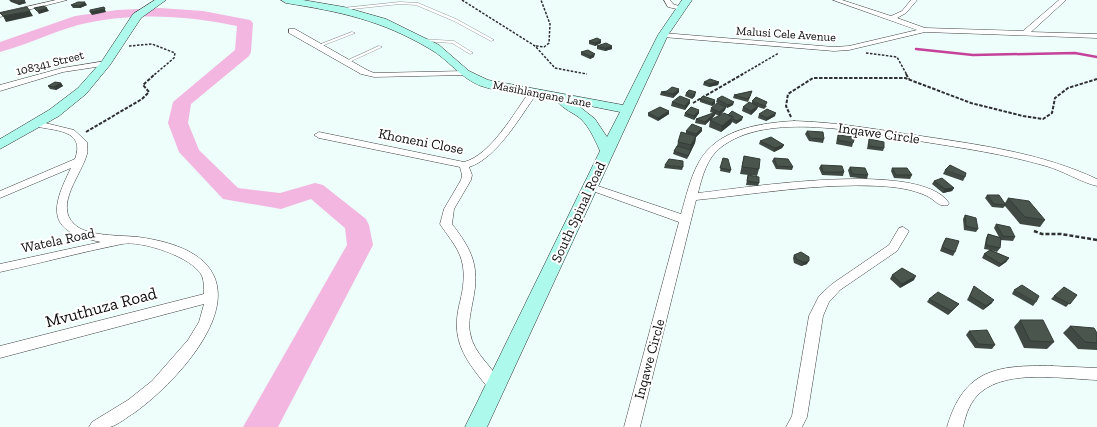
<svg xmlns="http://www.w3.org/2000/svg" width="1097" height="427" font-family="'Zilla Slab',serif">
<style>
.lines{fill:none;stroke-linecap:round;stroke-linejoin:round}
.stream{stroke:#c5429a;stroke-width:2.5}
.river{fill:#f2b6e0;fill-rule:evenodd}
.lane-casing{stroke:#404040;stroke-width:0.5}
.street-casing{stroke:#404040;stroke-width:1}
.secondary-casing{stroke:#2f2f2f;stroke-width:1}
.path-far2{stroke:#2f2f2f;stroke-width:1.5;stroke-dasharray:2.5 1.5;stroke-linecap:butt}
.path-far1{stroke:#2f2f2f;stroke-width:2;stroke-dasharray:3.5 1.5;stroke-linecap:butt}
.path{stroke:#2f2f2f;stroke-width:2.5;stroke-dasharray:4 2;stroke-linecap:butt}
.lane{fill:#fff;fill-rule:evenodd}
.street{fill:#fff;fill-rule:evenodd}
.secondary{fill:#adfaec;fill-rule:evenodd}
.wall{fill:#404943;fill-rule:evenodd}
.shaded-wall{fill:#343c37}
.building{fill:#4a554e;stroke:#343c37}
.labels{text-anchor:middle;stroke-width:4;stroke-linejoin:round;paint-order:stroke}
.far-street-label{font-size:12px;fill:#0d0d0d;stroke:#fff}
.street-label{font-size:14px;fill:#0d0d0d;stroke:#fff}
.near-street-label{font-size:17px;fill:#0d0d0d;stroke:#fff}
</style>
<rect width="100%" height="100%" fill="#eefefa"/>
<g class="lines">
<!-- stream -->
<path class="stream" d="M 916,49 L 973,55 L 1075,53 L 1097,57"/>
<!-- river -->
<path class="river" d="M 160,8 L 203,11 L 250,20 L 253,23 L 251,52 L 249,56 L 191,104 L 188,123 L 199,150 L 238,188 L 280,193 L 315,183 L 323,185 L 366,219 L 369,225 L 373,245 L 278,427 L 243,427 L 347,245 L 345,228 L 311,199 L 281,209 L 223,199 L 179,152 L 168,123 L 173,102 L 235,50 L 237,26 C 186,15 130,12 78,25 C 52,32 27,45 0,52 L 0,42 L 75,16 L 117,10 Z"/>
<defs>
<path id="lane" d="M 400,2 L 418,3 L 456,19 L 494,40 L 491,41 L 454,21 L 416,5 L 400,4 L 343,10 L 341,9 L 343,8 Z
M 352,32 L 355,33 L 319,47 L 316,46 Z
M 422,39 L 454,41 L 473,53 L 470,54 L 452,43 L 423,41 L 421,40 Z
M 379,46 L 382,47 L 347,63 L 344,62 Z"/>
<path id="street" d="M 56,0 L 67,0 L 0,17 L 0,13 Z
M 664,0 L 670,0 L 673,4 L 684,8 L 681,10 L 668,7 Z
M 833,0 L 842,0 L 891,16 L 902,11 L 911,0 L 917,0 L 906,13 L 897,18 L 925,28 L 1023,31 L 1059,0 L 1066,0 L 1031,32 L 1097,34 L 1097,38 L 925,32 L 849,50 L 834,51 L 663,37 L 659,35 L 663,33 L 834,47 L 849,46 L 917,30 Z
M 289,29 L 295,29 L 367,70 L 374,73 L 465,71 L 469,73 L 465,75 L 374,77 L 361,74 L 289,33 Z
M 106,61 L 110,63 L 109,65 L 63,72 L 0,91 L 0,85 L 62,68 Z
M 533,90 L 537,93 C 521,116 496,159 469,167 L 472,175 L 471,180 L 454,209 L 452,224 C 472,250 480,266 473,300 C 471,311 468,322 470,333 C 474,355 493,366 502,385 L 500,390 C 490,393 487,386 481,379 C 462,355 452,337 459,306 C 462,294 465,280 463,267 C 461,250 449,238 440,224 L 444,209 L 461,180 L 462,175 L 460,167 L 319,138 L 314,135 L 319,132 L 464,162 C 491,155 514,113 530,91 Z
M 37,121 L 74,130 L 87,142 C 87,146 88,151 87,154 C 82,174 54,205 74,224 C 87,237 121,235 138,237 C 160,240 186,246 203,261 C 251,306 171,387 134,413 C 127,417 118,425 110,427 C 104,427 96,427 89,427 L 92,422 L 128,400 L 152,381 L 188,340 L 199,322 L 204,304 L 0,358 L 0,346 L 204,294 C 204,289 204,281 202,276 C 193,257 141,240 122,244 C 82,252 41,263 0,272 L 0,264 L 101,242 C 47,232 50,210 71,168 L 0,198 L 0,191 L 75,159 C 86,129 54,131 34,126 L 34,122 Z
M 794,121 C 837,122 879,130 921,136 C 981,145 1041,153 1097,179 L 1097,186 C 1080,182 1064,171 1046,166 C 1005,154 962,148 919,141 C 864,133 767,110 720,148 C 707,158 702,177 698,193 C 746,188 920,159 949,203 L 948,205 C 939,208 934,199 927,196 C 912,189 896,187 879,186 C 818,183 757,194 696,200 L 640,427 L 624,427 L 679,222 L 587,189 L 586,187 L 591,184 L 595,185 L 681,214 C 686,197 690,178 699,162 C 717,129 760,123 794,121 Z
M 903,227 L 909,231 L 897,251 L 840,290 L 829,302 L 823,316 L 807,417 L 802,427 L 786,427 L 792,416 L 809,316 L 819,296 L 832,284 L 889,245 L 899,228 Z
M 1052,366 L 1097,368 L 1097,380 C 1064,379 1008,369 981,392 C 970,401 966,414 963,427 L 947,427 C 964,369 997,365 1052,366 Z"/>
<path id="secondary" d="M 155,0 L 166,0 L 141,18 L 110,65 L 86,94 L 59,116 L 0,149 L 0,139 L 49,110 L 78,88 L 102,61 L 133,14 Z
M 281,0 L 303,0 L 344,7 L 386,19 L 439,45 L 469,71 L 488,80 L 623,105 L 658,35 L 682,0 L 692,0 L 668,35 L 487,427 L 465,427 L 600,151 C 595,140 590,128 581,119 C 574,113 563,109 558,102 L 559,100 C 536,96 502,93 481,86 C 460,78 448,59 430,49 C 381,20 341,12 286,3 ZM 575,103 L 620,112 L 607,137 L 595,119 Z"/>
</defs>
<!-- lane casing -->
<use href="#lane" class="lane-casing"/>
<!-- street casing -->
<use href="#street" class="street-casing"/>
<!-- secondary casing -->
<use href="#secondary" class="secondary-casing"/>
<!-- path-far2 -->
<path class="path-far2" d="M 462,0 L 535,46 L 555,68 L 587,74
M 129,46 L 152,44 L 175,53 L 174,58 L 154,75
M 536,46 L 544,47 L 549,43 L 550,24 L 541,0
M 866,53 L 897,57 L 907,75
M 741,75 L 779,53"/>
<!-- path-far1 -->
<path class="path-far1" d="M 906,74 L 909,79
M 693,103 L 743,74
M 791,117 L 786,106 L 788,94 L 813,78 L 905,78 L 971,103 L 1023,116 L 1043,119 L 1052,113 L 1055,98 L 1068,88 L 1097,79
M 86,132 L 142,99 L 149,92 L 143,85 L 155,74"/>
<!-- path -->
<path class="path" d="M 1034,231 L 1042,234 L 1061,234 L 1097,240"/>
<!-- lane -->
<use href="#lane" class="lane"/>
<!-- street -->
<use href="#street" class="street"/>
<!-- secondary -->
<use href="#secondary" class="secondary"/>
</g>
<!-- wall -->
<path class="wall" d="M 9,0 L 26,3 L 19,5 L 11,2 Z
M 71,5 L 87,5 L 80,8 L 73,8 Z
M 589,41 L 601,43 L 595,46 L 589,44 Z
M 597,46 L 612,49 L 605,51 L 597,49 Z
M 581,52 L 594,57 L 590,59 L 581,55 Z
M 704,82 L 719,82 L 718,85 L 709,87 L 703,85 Z
M 61,83 L 63,86 L 56,90 L 50,89 L 48,86 Z
M 667,91 L 679,92 L 673,98 L 660,95 L 661,92 Z
M 752,91 L 751,95 L 748,102 L 733,98 L 734,95 Z
M 686,93 L 695,96 L 692,99 L 685,96 Z
M 700,99 L 715,104 L 712,106 L 700,102 Z
M 717,99 L 733,105 L 727,108 L 726,107 L 725,110 L 719,116 L 742,120 L 736,124 L 732,122 L 731,124 L 721,132 L 709,127 L 710,120 L 705,125 L 695,123 L 696,119 L 713,113 L 710,112 L 711,108 L 723,106 L 716,102 ZM 715,114 L 719,116 L 711,120 L 715,115 Z
M 752,101 L 767,106 L 764,109 L 758,107 L 757,109 L 751,115 L 742,111 L 743,107 L 752,103 Z
M 672,102 L 690,103 L 685,110 L 671,106 Z
M 648,113 L 669,114 L 658,121 L 648,116 Z
M 685,113 L 699,113 L 694,120 L 684,116 Z
M 759,114 L 775,116 L 766,121 L 758,118 Z
M 702,128 L 702,131 L 696,137 L 695,143 L 687,159 L 673,154 L 674,151 L 677,146 L 678,142 L 686,133 L 686,131 Z
M 807,131 L 824,139 L 823,143 L 809,141 L 805,134 Z
M 838,135 L 853,143 L 852,147 L 836,144 L 837,138 Z
M 869,139 L 884,148 L 883,151 L 867,149 L 868,143 Z
M 760,141 L 784,145 L 782,148 L 774,152 L 759,144 Z
M 744,156 L 759,169 L 757,176 L 740,174 Z
M 723,158 L 731,170 L 730,173 L 720,171 Z
M 774,158 L 793,167 L 792,170 L 776,169 L 772,161 Z
M 665,165 L 683,167 L 682,170 L 664,168 Z
M 821,165 L 844,172 L 843,176 L 822,175 L 819,168 Z
M 850,167 L 868,175 L 867,179 L 850,177 L 848,170 Z
M 892,168 L 912,175 L 910,179 L 894,178 L 891,171 Z
M 945,170 L 965,177 L 963,181 L 943,174 Z
M 748,175 L 759,183 L 758,186 L 746,185 Z
M 934,181 L 954,188 L 952,191 L 943,193 L 932,184 Z
M 987,195 L 1005,203 L 1008,198 L 1045,220 L 1040,227 L 1020,224 L 1005,206 L 1003,208 L 992,207 L 985,198 Z
M 965,215 L 978,229 L 976,232 L 964,230 L 963,219 Z
M 996,224 L 1015,237 L 1013,241 L 1001,240 L 1000,248 L 997,252 L 991,250 L 1009,258 L 1006,262 L 999,267 L 982,258 L 984,254 L 990,250 L 984,249 L 986,238 L 988,234 L 999,237 L 994,228 Z
M 946,238 L 955,252 L 953,256 L 940,251 L 944,241 Z
M 794,255 L 807,264 L 801,266 L 794,263 L 793,258 Z
M 892,275 L 914,280 L 900,288 L 890,279 Z
M 974,286 L 992,303 L 983,310 L 967,300 Z
M 1014,290 L 1036,302 L 1033,306 L 1012,294 Z
M 1077,295 L 1066,307 L 1051,299 L 1054,296 Z
M 929,299 L 959,304 L 948,315 L 927,302 Z
M 1020,320 L 1054,342 L 1047,349 L 1024,348 L 1014,327 Z
M 1070,326 L 1097,333 L 1097,350 L 1078,349 L 1063,333 Z
M 969,331 L 995,345 L 992,349 L 975,348 L 966,335 Z"/>
<!-- shaded-wall -->
<path class="shaded-wall" d="M 25,1 L 26,3 L 19,5 L 17,2 Z
M 85,2 L 87,5 L 80,8 L 79,6 Z
M 104,7 L 106,12 L 92,15 L 90,12 Z
M 47,8 L 49,11 L 39,14 L 37,11 Z
M 30,11 L 33,16 L 6,22 L 3,16 Z
M 601,40 L 601,43 L 595,46 L 595,43 Z
M 612,46 L 612,49 L 605,51 L 605,48 Z
M 595,54 L 594,57 L 590,59 L 590,56 Z
M 719,82 L 718,85 L 709,87 L 710,84 Z
M 61,83 L 63,86 L 56,90 L 54,87 Z
M 679,89 L 679,92 L 673,98 L 673,94 Z
M 696,92 L 695,96 L 692,99 L 693,95 Z
M 690,100 L 690,103 L 685,110 L 685,106 Z
M 715,100 L 715,104 L 712,106 L 712,103 Z
M 734,102 L 733,105 L 727,108 L 728,105 Z
M 758,106 L 757,109 L 751,115 L 751,111 Z
M 726,107 L 725,110 L 719,116 L 719,112 Z
M 699,110 L 699,113 L 694,120 L 694,116 Z
M 669,111 L 669,114 L 658,121 L 658,118 Z
M 716,112 L 715,115 L 705,125 L 705,122 Z
M 776,113 L 775,116 L 766,121 L 767,118 Z
M 733,117 L 731,124 L 721,132 L 722,126 Z
M 743,117 L 742,120 L 736,124 L 737,121 Z
M 702,128 L 702,131 L 696,137 L 695,143 L 687,159 L 690,150 L 691,145 L 696,137 L 696,134 Z
M 784,145 L 782,148 L 774,152 L 775,148 Z
M 954,188 L 952,191 L 943,193 L 945,189 Z
M 1009,258 L 1006,262 L 999,267 L 1001,264 Z
M 809,261 L 807,264 L 801,266 L 803,262 Z
M 916,276 L 914,280 L 900,288 L 902,284 Z
M 994,300 L 992,303 L 983,310 L 986,306 Z
M 959,304 L 948,315 L 951,311 Z"/>
<!-- building -->
<path class="building" d="M 10,0 L 24,0 L 25,1 L 17,2 Z
M 78,2 L 85,2 L 79,6 L 71,5 Z
M 44,6 L 47,8 L 37,11 L 34,8 Z
M 27,7 L 30,11 L 3,16 L 0,13 Z
M 104,7 L 105,9 L 90,12 L 90,10 Z
M 597,38 L 601,40 L 595,43 L 589,41 Z
M 606,43 L 612,46 L 605,48 L 597,46 Z
M 588,50 L 595,54 L 590,56 L 581,52 Z
M 710,79 L 719,82 L 710,84 L 704,82 Z
M 55,82 L 61,83 L 54,87 L 48,86 Z
M 672,87 L 679,89 L 673,94 L 661,92 L 667,91 Z
M 689,90 L 696,92 L 693,95 L 686,93 Z
M 752,91 L 748,99 L 734,95 Z
M 680,96 L 690,100 L 685,106 L 672,102 Z
M 703,96 L 715,100 L 712,103 L 700,99 Z
M 722,96 L 734,102 L 728,105 L 717,99 Z
M 756,97 L 767,102 L 765,106 L 752,101 Z
M 749,102 L 758,106 L 751,111 L 743,107 Z
M 717,103 L 726,107 L 719,112 L 711,108 Z
M 660,107 L 669,111 L 658,118 L 648,113 Z
M 691,107 L 699,110 L 694,116 L 685,113 Z
M 767,109 L 776,113 L 767,118 L 759,114 Z
M 732,111 L 743,117 L 737,121 L 733,119 L 733,117 L 728,115 Z
M 716,112 L 705,122 L 696,119 Z
M 724,113 L 733,117 L 722,126 L 710,120 Z
M 692,124 L 702,128 L 696,134 L 686,131 Z
M 807,131 L 823,132 L 824,139 L 810,138 Z
M 681,132 L 696,136 L 691,145 L 678,142 Z
M 838,135 L 855,137 L 853,143 L 838,140 Z
M 771,137 L 784,145 L 775,148 L 760,141 Z
M 869,139 L 884,142 L 884,148 L 869,146 Z
M 677,146 L 691,150 L 688,156 L 674,151 Z
M 744,156 L 760,159 L 759,169 L 742,167 Z
M 723,158 L 728,159 L 731,170 L 720,168 Z
M 774,158 L 788,159 L 793,167 L 777,166 Z
M 669,159 L 683,161 L 683,167 L 665,165 Z
M 821,165 L 842,166 L 844,172 L 823,172 Z
M 950,165 L 966,173 L 965,177 L 945,170 Z
M 850,167 L 865,168 L 868,175 L 852,174 Z
M 892,168 L 907,168 L 912,175 L 896,175 Z
M 748,175 L 759,177 L 759,183 L 747,181 Z
M 942,178 L 954,188 L 945,189 L 934,181 Z
M 987,195 L 999,195 L 1006,205 L 994,204 Z
M 1008,198 L 1029,201 L 1045,220 L 1025,217 Z
M 965,215 L 976,218 L 978,229 L 966,226 Z
M 996,224 L 1010,227 L 1015,237 L 1003,236 Z
M 988,234 L 1001,238 L 1000,248 L 986,245 Z
M 946,238 L 959,241 L 955,252 L 942,247 Z
M 990,250 L 1009,258 L 1001,264 L 984,254 Z
M 801,252 L 809,257 L 809,261 L 803,262 L 796,259 L 794,255 Z
M 902,268 L 916,276 L 902,284 L 892,275 Z
M 1022,285 L 1039,296 L 1036,302 L 1014,290 Z
M 974,286 L 994,300 L 986,306 L 970,296 Z
M 1064,287 L 1077,295 L 1070,304 L 1054,296 Z
M 938,292 L 959,304 L 951,311 L 929,299 Z
M 1020,320 L 1043,320 L 1054,342 L 1030,341 Z
M 1070,326 L 1094,328 L 1097,333 L 1097,343 L 1085,342 Z
M 987,330 L 995,345 L 978,344 L 969,331 Z"/>
<g class="labels">
<!-- far-street labels -->
<g class="far-street-label">
<text transform="translate(786 34) rotate(4)" y="4">Malusi Cele Avenue</text>
<text transform="translate(50 63) rotate(-14)" y="4">108341 Street</text>
<text transform="translate(542 94) rotate(11)" y="4">Masihlangane Lane</text>
</g>
<!-- street labels -->
<g class="street-label">
<text transform="translate(879 133) rotate(8)" y="5">Inqawe Circle</text>
<text transform="translate(421 141) rotate(11)" y="5">Khoneni Close</text>
<text transform="translate(578 212) rotate(-65)" y="5">South Spinal Road</text>
<text transform="translate(58 240) rotate(-12)" y="5">Watela Road</text>
<text transform="translate(649 359) rotate(-75)" y="5">Inqawe Circle</text>
</g>
<!-- near-street labels -->
<g class="near-street-label">
<text transform="translate(101 307) rotate(-15)" y="6">Mvuthuza Road</text>
</g>
</g>
</svg>
